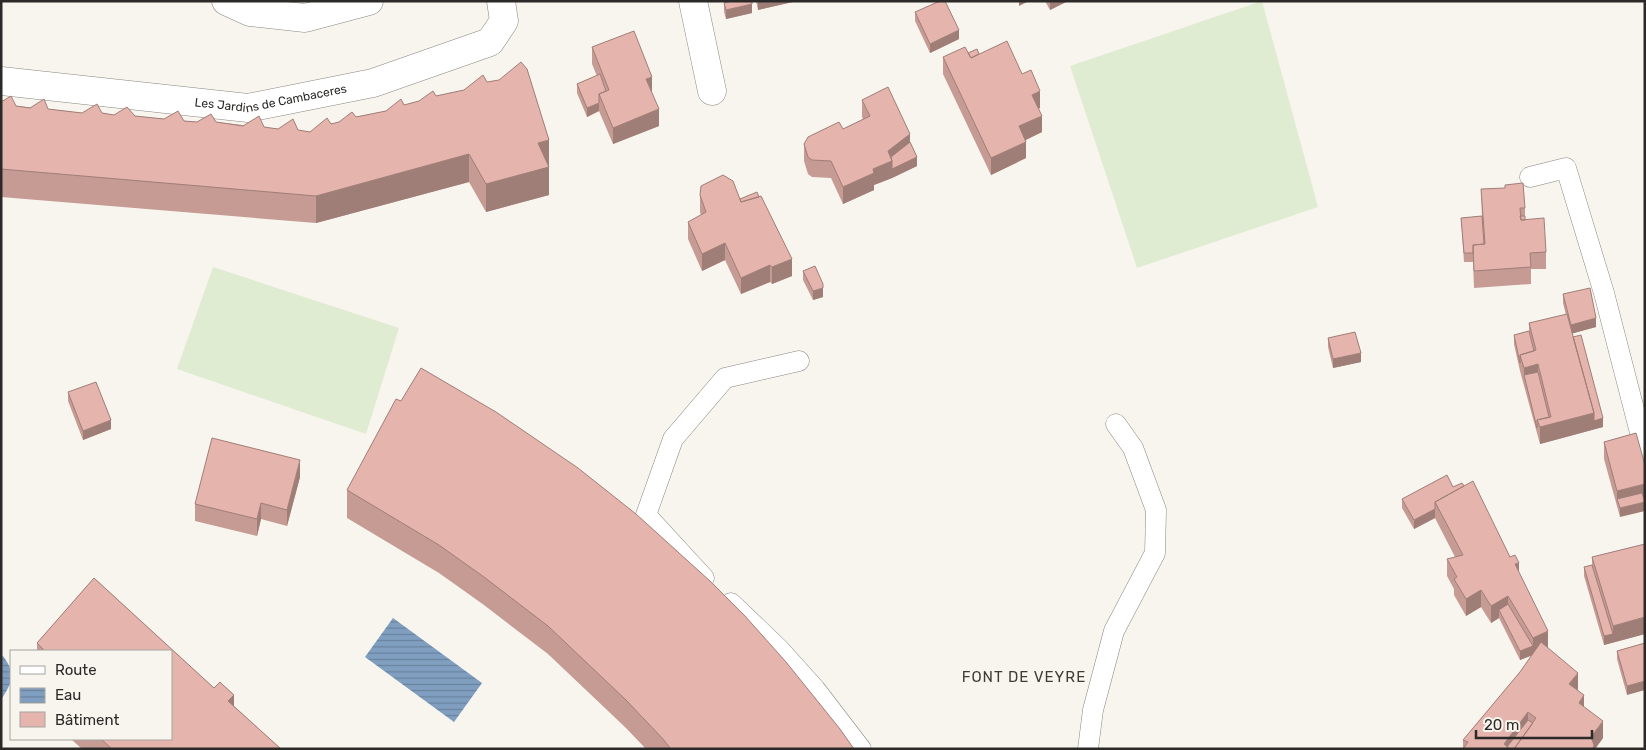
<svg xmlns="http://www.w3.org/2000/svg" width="1646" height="750" font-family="Rubik,sans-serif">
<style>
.pitch{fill:#e0ecd2}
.water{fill:url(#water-rules)}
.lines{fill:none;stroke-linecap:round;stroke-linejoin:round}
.lane-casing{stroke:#898781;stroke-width:21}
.street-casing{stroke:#898781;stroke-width:29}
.lane{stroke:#fff;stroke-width:20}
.street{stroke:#fff;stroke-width:28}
.wall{fill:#c59b94}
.shaded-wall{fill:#a07e78}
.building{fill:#e5b4ac;stroke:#a07e78}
.labels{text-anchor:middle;stroke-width:5;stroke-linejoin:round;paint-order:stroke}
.street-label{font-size:12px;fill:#2b2a28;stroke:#f7f5ee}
.quarter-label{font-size:15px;letter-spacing:1px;fill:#3e3c36;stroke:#f7f5ee}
</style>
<defs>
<pattern id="water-rules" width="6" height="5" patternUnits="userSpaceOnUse" patternTransform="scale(1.25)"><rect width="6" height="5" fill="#809fc0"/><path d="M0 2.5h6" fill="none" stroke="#69829c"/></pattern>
</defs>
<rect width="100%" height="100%" fill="#f7f5ee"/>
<!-- pitch -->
<path class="pitch" d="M 1262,1 L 1318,207 L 1137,268 L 1070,66 Z
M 213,267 L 399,328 L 366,434 L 177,369 Z"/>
<!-- water -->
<path class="water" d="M 393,618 L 482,683 L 454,722 L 365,657 Z
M 3,656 C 17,675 12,682 1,700 L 1,657 Z"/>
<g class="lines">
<defs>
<path id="lane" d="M 1530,177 L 1566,168 L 1604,293 L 1645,452
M 704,578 L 646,515 L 673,439 L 725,378 L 799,361
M 731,603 L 779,649 L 815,689 L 861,749
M 1088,749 L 1093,710 L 1114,631 L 1155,553 L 1156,510 L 1133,448 L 1116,424"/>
<g id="street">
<path d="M 226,1 L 250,12 L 305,18 L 369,1"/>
<path d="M 693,1 L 712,91"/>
<path id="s1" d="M 1,81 L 248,108 L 373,83 L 490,42 L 504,21 L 501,1"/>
</g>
</defs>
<!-- lane casing -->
<use href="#lane" class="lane-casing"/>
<!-- street casing -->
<use href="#street" class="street-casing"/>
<!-- lane -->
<use href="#lane" class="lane"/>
<!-- street -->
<use href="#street" class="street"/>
</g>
<!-- wall -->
<path class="wall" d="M 756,1 L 797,1 L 758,10 Z
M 1045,1 L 1068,1 L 1050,10 Z
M 724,3 L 752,13 L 726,19 L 724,12 Z
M 915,12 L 959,39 L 930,53 L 915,21 Z
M 592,47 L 652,93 L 659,126 L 613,144 L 599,111 L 587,117 L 577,93 L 577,84 L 597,76 L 592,64 Z
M 968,53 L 979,54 L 1022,74 L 1040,108 L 1038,109 L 1042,132 L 1026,140 L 1026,158 L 991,175 L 943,74 L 943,57 Z
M 487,82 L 549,140 L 549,195 L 486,212 L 469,182 L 316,223 L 1,197 L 1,102 L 16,106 L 48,109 L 82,113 L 102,113 L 114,115 L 135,116 L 164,119 L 197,122 L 216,122 L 278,129 L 298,130 L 310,132 L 331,124 L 339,122 L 356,117 L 386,111 L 436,96 L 464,90 Z
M 862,100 L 910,142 L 917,166 L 892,178 L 874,185 L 874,190 L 843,204 L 831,178 L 812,177 L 808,174 L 804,161 L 804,144 L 843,129 L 863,119 L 862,117 Z
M 1481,189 L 1525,208 L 1525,220 L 1546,252 L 1546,269 L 1531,269 L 1531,284 L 1474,288 L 1473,262 L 1464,262 L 1461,218 L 1482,216 Z
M 700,195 L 740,199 L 759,197 L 792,276 L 772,284 L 770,282 L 741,294 L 725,260 L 702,271 L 688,239 L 688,222 L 701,215 L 700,212 Z
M 803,271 L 823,297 L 813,300 L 803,280 Z
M 1563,294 L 1596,327 L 1572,333 L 1603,427 L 1540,444 L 1520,371 L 1514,344 L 1514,335 L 1529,331 L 1529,323 L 1566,315 L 1563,303 Z
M 1328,338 L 1361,362 L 1333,368 L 1328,347 Z
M 68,392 L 111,429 L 83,440 L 68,401 Z
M 1636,433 L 1620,517 L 1604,459 L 1604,442 Z
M 300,477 L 287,526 L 261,519 L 257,536 L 195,521 L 195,504 Z
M 1453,487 L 1510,557 L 1519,573 L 1548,648 L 1578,690 L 1584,707 L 1603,738 L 1595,749 L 1463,749 L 1463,740 L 1520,672 L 1532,655 L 1520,660 L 1499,618 L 1491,623 L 1481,607 L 1466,616 L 1454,595 L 1454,589 L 1447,576 L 1447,559 L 1455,557 L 1435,518 L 1414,529 L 1402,508 L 1402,499 Z
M 347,490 L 854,749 L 646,749 L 626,728 L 548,654 L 484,605 L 439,573 L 347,518 Z
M 1592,557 L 1645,634 L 1604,645 L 1584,576 L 1584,567 L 1592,565 Z
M 94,578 L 214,688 L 220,682 L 223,685 L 234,695 L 234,706 L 281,749 L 82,749 L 71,739 L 171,739 L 171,651 L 37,651 L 37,643 Z
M 1645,643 L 1627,695 L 1617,659 L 1617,651 Z"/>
<!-- shaded-wall -->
<path class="shaded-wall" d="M 758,1 L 797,1 L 758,10 Z
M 1019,1 L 1029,1 L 1019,6 Z
M 1050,1 L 1068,1 L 1050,10 Z
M 752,4 L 752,13 L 726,19 L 726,10 Z
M 959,30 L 959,39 L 930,53 L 930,44 Z
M 652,77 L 652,93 L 646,79 Z
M 1040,91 L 1040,108 L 1032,111 L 1032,95 Z
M 599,103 L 599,111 L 587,117 L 587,108 Z
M 659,109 L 659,126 L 613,144 L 613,128 Z
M 1042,116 L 1042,132 L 1019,143 L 1019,126 Z
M 910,134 L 910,151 L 917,157 L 917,166 L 892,178 L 874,185 L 874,190 L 843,204 L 843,187 L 873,169 L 888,151 Z
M 549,140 L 549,195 L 486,212 L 486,184 L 538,143 Z
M 1026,142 L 1026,158 L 991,175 L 991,158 Z
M 469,154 L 469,182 L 316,223 L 316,196 Z
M 725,243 L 725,260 L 702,271 L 702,254 Z
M 792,259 L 792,276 L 772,284 L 772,267 Z
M 770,265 L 770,282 L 741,294 L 741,278 Z
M 823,288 L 823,297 L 813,300 L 813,291 Z
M 1596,318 L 1596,327 L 1571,334 L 1571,325 Z
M 1361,353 L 1361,362 L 1333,368 L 1333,359 Z
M 1538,364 L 1538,380 L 1524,375 L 1524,368 Z
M 1594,413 L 1603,418 L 1603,427 L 1540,444 L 1540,427 Z
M 111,420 L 111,429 L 83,440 L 83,431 Z
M 300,460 L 300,477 L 287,526 L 287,510 Z
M 1645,484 L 1645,501 L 1617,499 L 1617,508 L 1617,491 Z
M 1645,502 L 1645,511 L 1620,517 L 1620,508 Z
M 261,503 L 261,519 L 257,536 L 257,519 Z
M 1435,509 L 1435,518 L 1414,529 L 1414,520 Z
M 1519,563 L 1519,580 L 1515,564 Z
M 1481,590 L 1481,607 L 1466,616 L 1466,599 Z
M 1508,596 L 1508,613 L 1499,610 L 1499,618 L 1491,623 L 1491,606 Z
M 1645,617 L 1645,634 L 1604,645 L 1604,636 L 1613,634 L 1613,626 Z
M 1548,631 L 1548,648 L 1533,655 L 1533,638 Z
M 1533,646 L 1533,655 L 1520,660 L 1520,651 Z
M 1578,673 L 1578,690 L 1569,684 Z
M 1645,681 L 1645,690 L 1627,695 L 1627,686 Z
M 234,695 L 234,723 L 228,701 Z
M 1584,695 L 1584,712 L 1579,703 Z
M 1528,712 L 1528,729 L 1513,749 L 1504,749 L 1504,744 Z
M 1603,721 L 1603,738 L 1595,749 L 1591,749 L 1591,737 Z"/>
<!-- building -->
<path class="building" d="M 732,1 L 752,1 L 752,4 L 726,10 L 724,3 Z
M 940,1 L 945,1 L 959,30 L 930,44 L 915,12 Z
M 634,31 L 652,77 L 646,79 L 659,109 L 613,128 L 599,94 L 609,90 L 592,47 Z
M 1007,41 L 1022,74 L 1031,70 L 1040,91 L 1032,95 L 1042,116 L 1019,126 L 1026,142 L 991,158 L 943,57 L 965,47 L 971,58 Z
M 977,49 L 979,54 L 971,58 L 968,53 Z
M 521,62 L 527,69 L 549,140 L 538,143 L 549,167 L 486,184 L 469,154 L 316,196 L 1,169 L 1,102 L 11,96 L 16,106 L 30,108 L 44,99 L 48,109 L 82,113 L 97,104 L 102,113 L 114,115 L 127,107 L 135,116 L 164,119 L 178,111 L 184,121 L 197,122 L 211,114 L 216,122 L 243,126 L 259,116 L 264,127 L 278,129 L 293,119 L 298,130 L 310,132 L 327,118 L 331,124 L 339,122 L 352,112 L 356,117 L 386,111 L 401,99 L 404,105 L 419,101 L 433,91 L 436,96 L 464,90 L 483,75 L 487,82 L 499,80 Z
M 600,74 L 606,91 L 599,94 L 599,103 L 587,108 L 577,84 Z
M 888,87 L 910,134 L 888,151 L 892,161 L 873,169 L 874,173 L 843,187 L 831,161 L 812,160 L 808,157 L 804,144 L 808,137 L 839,122 L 843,129 L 870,116 L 862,100 Z
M 910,142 L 917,157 L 892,169 L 892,161 L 891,157 Z
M 723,175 L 733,181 L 741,202 L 761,196 L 792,259 L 772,267 L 770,265 L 741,278 L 725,243 L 702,254 L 688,222 L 706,212 L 700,195 L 701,186 Z
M 1523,183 L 1525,208 L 1520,208 L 1521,220 L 1544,218 L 1546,252 L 1530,253 L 1531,267 L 1474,271 L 1473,245 L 1485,244 L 1481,189 L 1505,188 L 1505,185 Z
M 757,192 L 759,197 L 741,202 L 740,199 Z
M 1482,216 L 1484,244 L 1473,245 L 1473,253 L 1464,253 L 1461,218 Z
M 1520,216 L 1525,216 L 1525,220 L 1521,220 Z
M 815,266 L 823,284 L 823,288 L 813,291 L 803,271 Z
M 1590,288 L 1596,318 L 1571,325 L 1563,294 Z
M 1567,314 L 1594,413 L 1540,427 L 1537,420 L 1551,417 L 1538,364 L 1524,368 L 1520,355 L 1536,350 L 1529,323 Z
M 1529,331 L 1534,351 L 1520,355 L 1520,363 L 1514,335 Z
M 1355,332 L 1361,353 L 1333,359 L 1328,338 Z
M 1581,335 L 1603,418 L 1594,421 L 1594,413 L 1573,337 Z
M 421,368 L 496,412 L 578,468 L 636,514 L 710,581 L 745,616 L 786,662 L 840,729 L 854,749 L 671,749 L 663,739 L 626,700 L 548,626 L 484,577 L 439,545 L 347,490 L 396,399 L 401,401 Z
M 1538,372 L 1549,417 L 1537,420 L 1537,428 L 1524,375 Z
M 96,382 L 111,420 L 83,431 L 68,392 Z
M 1636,433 L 1645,465 L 1645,484 L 1617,491 L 1604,442 Z
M 212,438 L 300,460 L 287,510 L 261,503 L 257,519 L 195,504 Z
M 1447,475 L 1453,487 L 1462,483 L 1464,486 L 1435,502 L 1435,509 L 1414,520 L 1402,499 Z
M 1473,481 L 1510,557 L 1515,555 L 1519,563 L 1515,564 L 1548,631 L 1533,638 L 1508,596 L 1491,606 L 1481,590 L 1466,599 L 1454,579 L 1457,577 L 1447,559 L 1463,555 L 1435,502 Z
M 1642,493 L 1645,502 L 1620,508 L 1617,499 Z
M 1645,544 L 1645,617 L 1613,626 L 1592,557 Z
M 1592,565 L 1613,634 L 1604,636 L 1584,567 Z
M 94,578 L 214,688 L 220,682 L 223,685 L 234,695 L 228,701 L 281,749 L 112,749 L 101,739 L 171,739 L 171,651 L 45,651 L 37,643 Z
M 1508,604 L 1533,646 L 1520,651 L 1499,610 Z
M 1541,642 L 1578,673 L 1569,684 L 1584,695 L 1579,703 L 1603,721 L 1591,737 L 1594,745 L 1593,749 L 1514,749 L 1536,718 L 1528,712 L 1504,744 L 1510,749 L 1463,749 L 1468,742 L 1463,740 L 1520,672 Z
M 1645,643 L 1645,681 L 1627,686 L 1617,651 Z
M 1528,720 L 1533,723 L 1514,749 L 1510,749 L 1507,747 Z"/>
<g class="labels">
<!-- street labels -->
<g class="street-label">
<text dy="4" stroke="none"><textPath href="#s1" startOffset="272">Les Jardins de Cambaceres</textPath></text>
</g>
<!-- quarter labels -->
<g class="quarter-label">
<text x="1024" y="682">FONT DE VEYRE</text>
</g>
</g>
<!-- border -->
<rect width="1646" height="750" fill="none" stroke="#2b2a28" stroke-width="5"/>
<!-- legend -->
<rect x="10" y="650" width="162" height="90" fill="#f7f5ee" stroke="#a5a49f"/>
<rect x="20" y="666" width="25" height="8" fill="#ffffff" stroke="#a5a49f"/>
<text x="55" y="675" font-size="15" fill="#2b2a28">Route</text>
<rect x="20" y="688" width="25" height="15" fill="url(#water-rules)" stroke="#a5a49f"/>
<text x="55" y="700" font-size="15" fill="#2b2a28">Eau</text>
<rect x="20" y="712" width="25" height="15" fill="#e5b4ac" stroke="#a5a49f"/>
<text x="55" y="725" font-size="15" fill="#2b2a28">Bâtiment</text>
<!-- scale -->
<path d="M1476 730v8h116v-8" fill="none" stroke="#2b2a28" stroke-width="2.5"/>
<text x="1484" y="730" font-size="15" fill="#2b2a28" stroke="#f7f5ee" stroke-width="4" paint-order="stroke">20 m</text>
</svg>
